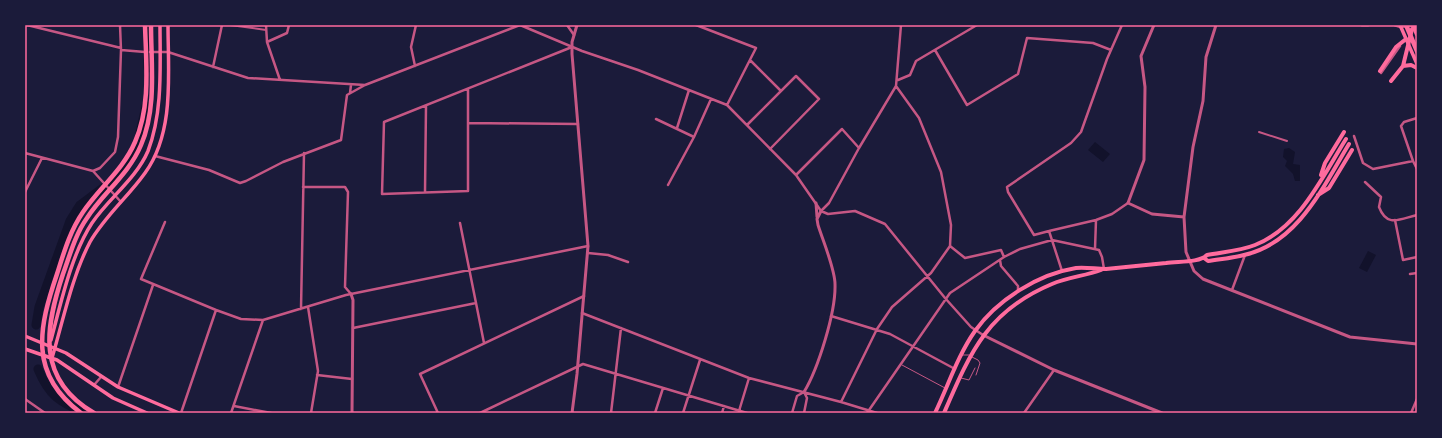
<svg xmlns="http://www.w3.org/2000/svg" width="1442" height="438" font-family="Cabin,sans-serif">
<style>
.water{fill:#12122b}
.lines{fill:none;stroke-linecap:round;stroke-linejoin:round}
.river{stroke:#12122b;stroke-width:9}
.service{stroke:#c65784;stroke-width:1}
.pedestrian{stroke:#c65784;stroke-width:2}
.minor{stroke:#c65784;stroke-width:2.5}
.tertiary{stroke:#c65784;stroke-width:3}
.secondary{stroke:#ff6b9d;stroke-width:3.5}
.primary{stroke:#ff6b9d;stroke-width:4}
.motorway{stroke:#ff6b9d;stroke-width:4.5}
.neatline{fill:none;stroke:#ff6b9d;stroke-width:1.5}
</style>
<rect width="100%" height="100%" fill="#1b1b3a"/>
<!-- water -->
<path class="water" d="M 1095,142 L 1110,154 L 1103,162 L 1088,150 Z
M 1289,148 L 1295,152 L 1293,164 L 1300,165 L 1300,181 L 1295,181 L 1293,174 L 1285,166 L 1287,161 L 1283,157 L 1284,149 Z
M 1368,251 L 1376,255 L 1367,272 L 1359,268 Z"/>
<g class="lines">
<!-- river -->
<path class="river" d="M 148,25 L 148,68
M 36,325 L 39,307 L 70,221 L 80,205 L 112,181 L 128,161 L 138,142 L 146,106
M 38,369 C 49,396 60,402 85,413"/>
<!-- service -->
<path class="service" d="M 962,355 L 969,355
M 972,357 L 978,360 L 980,363 L 976,375
M 902,365 L 945,388
M 961,378 L 969,380 L 975,368"/>
<!-- pedestrian -->
<path class="pedestrian" d="M 230,25 L 266,30
M 1259,132 L 1287,141"/>
<!-- minor -->
<path class="minor" d="M 27,25 L 121,48
M 266,25 L 267,42 L 280,80
M 520,25 L 582,51 L 638,70 L 727,105 L 796,175 L 821,211 L 828,214 L 855,211 L 885,224 L 945,298 L 971,327 L 983,335
M 567,25 L 574,35
M 696,25 L 756,48 L 727,105
M 1401,27 L 1417,25
M 267,42 L 287,33 L 289,25
M 121,50 L 145,52
M 935,50 L 967,105 L 1018,74 L 1027,38 L 1093,43 L 1111,50
M 150,52 L 168,52 L 248,78 L 365,85 L 520,25
M 750,60 L 781,91
M 415,66 L 411,47 L 416,25
M 213,67 L 222,25
M 1381,73 L 1400,46
M 898,80 L 910,75 L 916,61 L 977,25
M 468,89 L 468,191 L 382,194 L 384,122 L 572,47
M 350,93 L 351,85
M 656,119 L 694,137
M 469,123 L 578,124
M 747,125 L 796,76 L 819,99 L 770,149
M 677,128 L 689,90
M 1354,136 L 1363,163 L 1373,169 L 1413,161 L 1401,126 L 1404,122 L 1417,118
M 25,153 L 93,171 L 121,202
M 155,156 L 209,170 L 240,183 L 246,181 L 283,162 L 341,140 L 347,95 L 365,85
M 1413,161 L 1417,169
M 93,171 L 100,168 L 115,152 L 118,137 L 121,50 L 120,25
M 796,175 L 842,129 L 859,148
M 1365,182 L 1381,197 L 1379,207 C 1387,228 1400,219 1417,215
M 668,185 L 694,137 L 711,99
M 303,187 L 345,187 L 348,192 L 345,287 L 351,294
M 25,192 L 42,158
M 425,192 L 426,106
M 821,211 L 829,203 L 859,148 L 896,86 L 901,25
M 1395,220 L 1403,260 L 1417,257
M 165,222 L 141,279 L 216,310 L 181,413
M 460,223 L 484,343
M 1049,231 L 1034,235 L 1008,192 L 1007,187 L 1071,143 L 1081,132 L 1107,59 L 1122,25
M 950,246 L 965,258 L 1001,250 L 1004,257
M 1095,249 L 1096,220
M 588,253 L 608,255 L 628,262
M 1000,260 L 1001,266 L 1018,286 L 1018,291
M 1062,271 L 1049,231 L 1096,220 L 1112,214 L 1128,203
M 1410,274 L 1417,273
M 1232,290 L 1245,255
M 308,307 L 318,371 L 311,413
M 301,309 L 304,153
M 216,310 L 241,319 L 263,320 L 346,295 L 588,246
M 582,313 L 749,378 L 841,402 L 877,413
M 831,316 L 890,334 L 955,369
M 353,328 L 476,303
M 317,375 L 352,379
M 94,385 L 101,377
M 118,387 L 153,285
M 25,399 L 45,413
M 841,402 L 877,329 L 892,307 L 931,273 L 950,246 L 951,225 L 941,172 L 919,118 L 896,86
M 234,406 L 271,413
M 739,411 L 749,378
M 231,413 L 263,320
M 438,413 L 420,374 L 584,296
M 480,413 L 583,364 L 747,413
M 611,413 L 621,328
M 655,413 L 663,388
M 683,413 L 700,360
M 722,413 L 724,406
M 792,413 L 797,396 L 804,392 L 807,398 L 804,413
M 867,413 L 950,293 L 1004,257 L 1020,249 L 1052,240 L 1099,250 L 1102,257 L 1104,269
M 1024,413 L 1054,370
M 1411,413 L 1417,399"/>
<!-- tertiary -->
<path class="tertiary" d="M 1154,25 L 1141,56 L 1145,87 L 1144,160 L 1128,203 L 1152,214 L 1184,217
M 1216,25 L 1206,57 L 1203,101 L 1193,147 L 1184,217 L 1186,252 L 1194,271 L 1203,279 L 1350,337 L 1417,344
M 1362,25 L 1368,25
M 1395,25 L 1401,27
M 816,203 L 817,217
M 351,294 L 353,300 L 352,413
M 983,335 L 1054,370 L 1162,413
M 804,392 C 818,369 836,312 835,284 C 835,269 823,241 818,225 L 817,219 L 821,211
M 572,413 L 577,374 L 588,246 L 572,54 L 572,42 L 577,25"/>
<!-- secondary -->
<path class="secondary" d="M 1400,25 L 1417,64
M 25,336 L 66,353 L 118,387 L 179,413
M 51,340 C 61,303 71,255 92,223 C 109,198 136,179 148,151 C 163,112 160,67 160,25
M 25,349 L 57,360 L 113,398 L 147,413
M 52,358 C 63,321 72,276 90,242 C 105,216 128,197 145,173 C 175,132 168,73 168,25"/>
<!-- primary -->
<path class="primary" d="M 1403,66 L 1411,65 L 1417,68
M 1380,71 L 1396,47 L 1406,39
M 1391,81 L 1403,66 L 1412,29
M 1321,175 L 1325,163 L 1344,132
M 1318,195 L 1329,188 L 1352,150
M 1204,258 L 1208,261 C 1220,259 1233,258 1244,255 C 1298,243 1323,187 1349,144
M 935,413 C 948,386 958,355 975,331 C 997,300 1038,274 1076,268 C 1086,267 1096,269 1106,269 C 1126,267 1146,265 1166,263 C 1178,261 1199,263 1207,255 C 1223,252 1240,251 1255,245 C 1300,227 1322,177 1346,139
M 944,413 C 970,353 987,311 1052,284 C 1068,277 1085,276 1101,270"/>
<!-- motorway -->
<path class="motorway" d="M 1406,25 L 1417,51
M 1413,25 L 1417,34
M 81,413 C 28,374 39,327 57,274 C 64,252 70,231 83,212 C 99,188 123,170 135,142 C 151,106 146,63 145,25
M 94,413 C 36,379 45,328 63,274 C 70,255 75,235 87,218 C 103,193 129,174 141,145 C 157,108 151,64 151,25"/>
</g>
<!-- border -->
<rect width="1442" height="438" fill="none" stroke="#1b1b3a" stroke-width="52"/>
<rect x="26" y="26" width="1390" height="386" class="neatline"/>
</svg>
